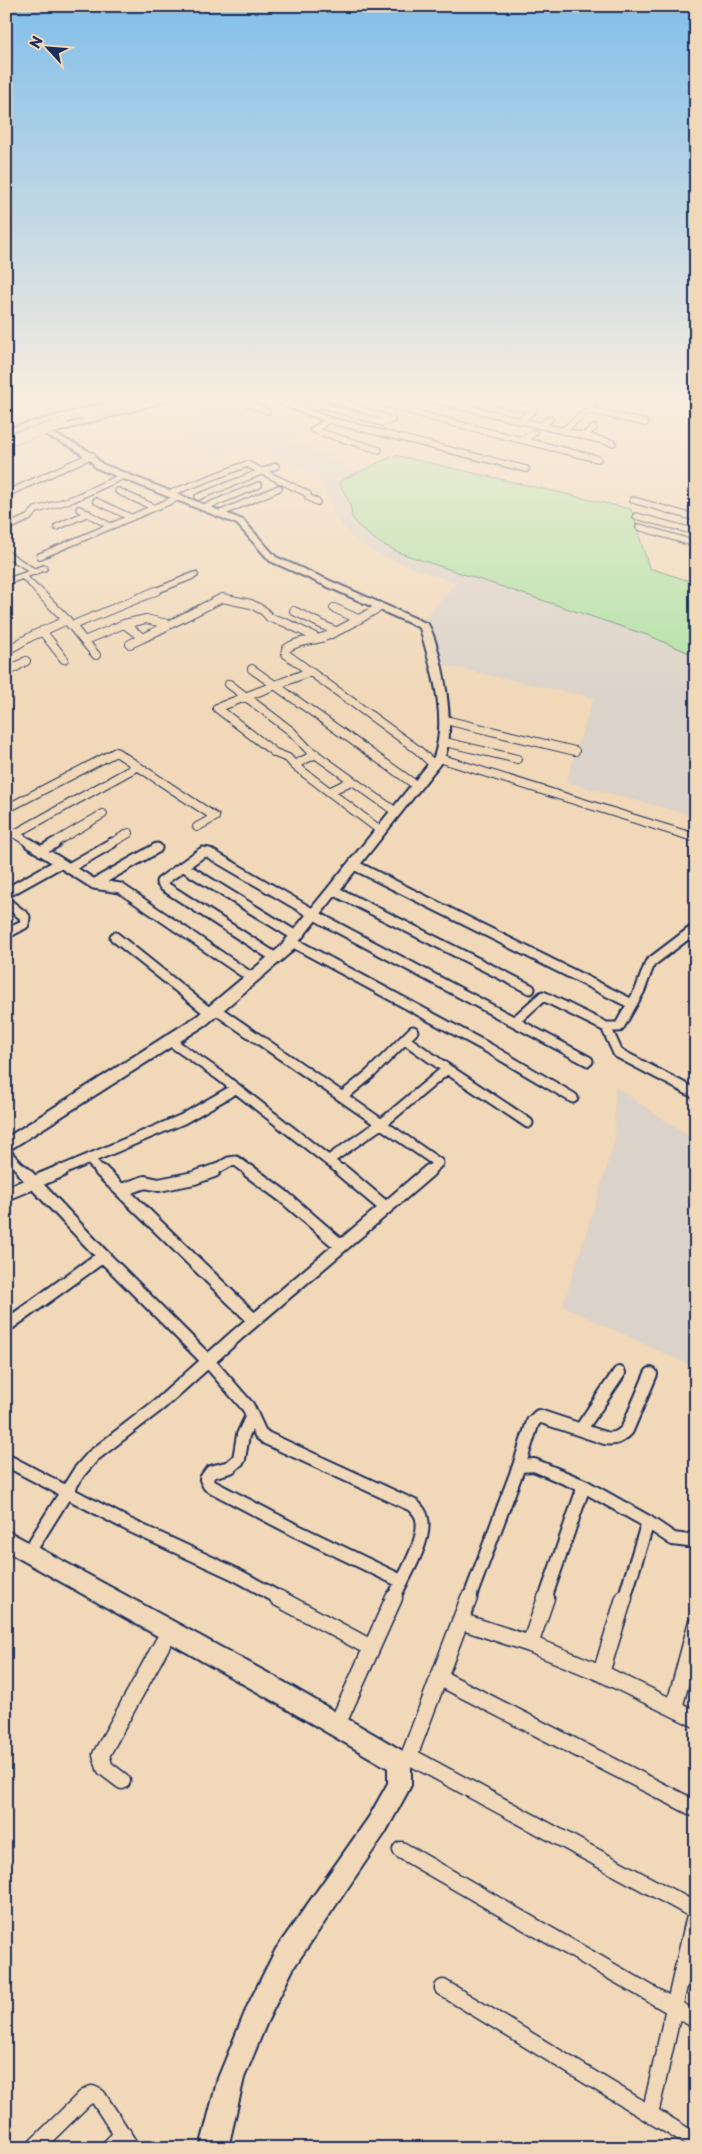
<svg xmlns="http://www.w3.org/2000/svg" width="702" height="2154" font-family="'Playpen Sans',sans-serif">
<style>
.built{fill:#dbd2c9}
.green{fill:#afe2a4;stroke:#658881}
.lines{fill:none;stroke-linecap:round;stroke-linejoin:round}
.street-far4-casing{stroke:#1b2f5e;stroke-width:8}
.street-far3-casing{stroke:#1b2f5e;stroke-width:10}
.street-far2-casing{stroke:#1b2f5e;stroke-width:13}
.street-far1-casing{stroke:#1b2f5e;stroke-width:16}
.street-casing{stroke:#1b2f5e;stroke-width:19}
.secondary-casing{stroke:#1b2f5e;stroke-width:4}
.highway-casing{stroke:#1b2f5e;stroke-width:3}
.street-far4{stroke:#f0d8b8;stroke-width:5.5}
.street-far3{stroke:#f0d8b8;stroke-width:8}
.street-far2{stroke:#f0d8b8;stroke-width:9}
.street-far1{stroke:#f0d8b8;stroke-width:12}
.street{stroke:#f0d8b8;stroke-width:16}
.secondary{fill:#f0d8b8;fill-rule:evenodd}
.highway{fill:#f0d8b8;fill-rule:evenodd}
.highway-bridge-casing{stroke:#1b2f5e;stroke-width:12;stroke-linecap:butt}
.highway-bridge{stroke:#f0d8b8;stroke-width:11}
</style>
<rect width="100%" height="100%" fill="#f0d8b8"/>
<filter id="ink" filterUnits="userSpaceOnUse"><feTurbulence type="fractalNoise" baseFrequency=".02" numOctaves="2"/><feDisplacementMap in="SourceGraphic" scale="10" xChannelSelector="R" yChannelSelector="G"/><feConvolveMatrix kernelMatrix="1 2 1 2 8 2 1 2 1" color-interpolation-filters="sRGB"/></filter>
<g filter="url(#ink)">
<!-- built -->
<path class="built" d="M 197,398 L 223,398 L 306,430 L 288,438 L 361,471 L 339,482 L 350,504 L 355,522 L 366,534 L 378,543 L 409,556 L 650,636 L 696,656 L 696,816 L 566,782 L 594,698 L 438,664 L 424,619 L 456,583 L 391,560 L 365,547 L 352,537 L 335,517 L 331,504 L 319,477 L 253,445 L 216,456 L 182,435 L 205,418 L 167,407 Z
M 615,1087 L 696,1141 L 696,1368 L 563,1306 L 615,1141 Z"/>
<!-- green -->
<path class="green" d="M 395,455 L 631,509 L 649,568 L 696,583 L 696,656 L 650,636 L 400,553 L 378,542 L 358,526 L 352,517 L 350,504 L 339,482 Z"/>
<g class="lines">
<defs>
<path id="street-far4" d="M 235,398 L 267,411
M 270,398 L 329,420 L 313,430 L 379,450
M 298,398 L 382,423 L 392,420 L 330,398
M 388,398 L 379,402 L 437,419 L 598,459
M 427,398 L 613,443
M 487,401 L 535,410 L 519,421
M 589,410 L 645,423
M 329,420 L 526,469
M 540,426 L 550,419
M 562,431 L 589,410 L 592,402 L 569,398
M 583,436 L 594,428
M 522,440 L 534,433
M 118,491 L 153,507
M 171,493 L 247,464 L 308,494 L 308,497 L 317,502
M 6,494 L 92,455
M 198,497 L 276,466
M 633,500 L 696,518
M 96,501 L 130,517
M 205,507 L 259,485
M 79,509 L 110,526
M 219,514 L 279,488
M 636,516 L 696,532
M 57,527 L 88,513
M 639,527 L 696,544
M 6,528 L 28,518 L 36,510 L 73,499 L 125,475
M 696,551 L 693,554 L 696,555
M 7,554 L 35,572
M 40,556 L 180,497
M 23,576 L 39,592
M 6,582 L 44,568
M 153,592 L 195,575"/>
<path id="street-far3" d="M 38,591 L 67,620
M 380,607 C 362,617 343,630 324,637 C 310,642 300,639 286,649 L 286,654 L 418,750 L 434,765
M 334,608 L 358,619
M 294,611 L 335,631
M 124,624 L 146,619 L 167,624
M 71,626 L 156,591
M 42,631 L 64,659
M 84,641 L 96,655
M 130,644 L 143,638
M 6,651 L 32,636 L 67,620 L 84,641 L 124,624 L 143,638 L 222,598 L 251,604 L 264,611 L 270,618 L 284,622 L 315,637
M 252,669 L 417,786
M 309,672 L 217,708 L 275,753 L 288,758 L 294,765 L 381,831
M 6,673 L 26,661
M 229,684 L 291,731 L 308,749 L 396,812
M 445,720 L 575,751
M 445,742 L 517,759
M 439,758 L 696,838
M 294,765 L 316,754
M 329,792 L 351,781
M 6,809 L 116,752 L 215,817 L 197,827
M 6,828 L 31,844
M 15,834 L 138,766
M 52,844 L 103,814
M 110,844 L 129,833"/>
<path id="street-far2" d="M 29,843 L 94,884 L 120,888 L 252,978
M 41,851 L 55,843
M 354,865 L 632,1004
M 184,867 L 296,936
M 69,868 L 112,843
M 94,884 L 157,848
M 333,890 L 530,989
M 6,893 L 60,863
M 6,902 L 25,917 L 24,924 L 6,934
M 115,937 L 210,1013
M 292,942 L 490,1049 L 573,1098
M 276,958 L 164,886 L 161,882 L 203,852 L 209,853 L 327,922 L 588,1061
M 215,1009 L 438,1163 L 428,1172
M 515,1021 L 543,996 L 606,1027 L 619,1027 L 640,990 L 650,963 L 696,928
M 606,1027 L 618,1053 L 696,1094
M 170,1041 L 219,1075 L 343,1172
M 447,1069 L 528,1123
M 342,1097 L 370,1074 L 413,1031
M 6,1153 L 24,1172
M 89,1159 L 102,1172
M 329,1160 L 385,1121 L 447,1069 L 410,1043
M 58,1172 L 183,1119 L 235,1089
M 211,1172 L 229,1162 L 236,1161 L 251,1172"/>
<path id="street-far1" d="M 23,1171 L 103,1256 L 208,1361 L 248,1407 L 260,1433 L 266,1438 L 414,1506 C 418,1510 421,1513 422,1519 C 427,1540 402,1580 393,1599
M 101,1171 L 254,1320
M 249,1171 L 283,1196 L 341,1246
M 122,1190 L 145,1182 L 159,1185 L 194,1178 L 214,1171
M 6,1194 L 61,1171
M 386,1208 L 429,1171
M 6,1326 L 103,1256
M 252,1416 L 243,1435 L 239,1459 L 230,1467 L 211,1472 L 206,1479 L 209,1485 L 293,1529 L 401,1581
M 581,1429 L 619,1373
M 6,1460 L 129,1525 L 235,1574 L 281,1599
M 519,1466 L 533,1422 L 539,1416 L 605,1438 C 615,1440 620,1437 627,1430 L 651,1374
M 29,1552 L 79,1472 L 93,1456 L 160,1404 L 237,1335 L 386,1208 L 342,1171
M 469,1599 L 519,1466 L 534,1465 L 584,1486 L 648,1522 L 673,1539 L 688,1541 L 696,1536
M 545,1599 L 584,1486
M 624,1599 L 648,1522"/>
<path id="street" d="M 278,1598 L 371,1648
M 460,1621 L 530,1644 L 601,1673 L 696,1719
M 530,1644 L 546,1598
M 601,1673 L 624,1598
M 440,1678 L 696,1809
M 674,1708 L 696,1625
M 337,1725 L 394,1598
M 409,1756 L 696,1911 L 650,2114
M 404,1759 L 409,1756 L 469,1598
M 122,1781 L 105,1768 L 101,1755 L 170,1630
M 401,1850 L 696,2020
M 443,1988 L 696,2142
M 34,2148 L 85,2098 L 92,2094 L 98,2097 L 131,2148
M 109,2148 L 123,2134"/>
<path id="secondary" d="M 164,398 L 177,398 L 52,433 L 87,450 L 102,464 L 243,520 L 276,557 L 428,624 C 442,649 458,735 443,760 L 290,953 L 207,1024 L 6,1152 L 6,1138 L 197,1016 L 280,947 L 434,757 C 448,716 431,668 420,628 L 270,561 L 237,524 L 96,468 L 90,460 L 73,448 L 29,427 L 6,433 L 6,429 L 101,404 L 104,404 L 104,408 L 36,425 L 46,430 Z
M 6,1530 L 277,1678 L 408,1754 L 411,1762 L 411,1785 L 407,1793 L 385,1833 L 294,1967 L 267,2022 L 244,2078 L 228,2148 L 200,2148 L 218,2078 L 248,2005 L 276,1949 L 369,1817 L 388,1783 L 388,1768 L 261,1694 L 6,1551 Z"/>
<path id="highway" d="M 151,398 L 167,398 L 135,409 L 130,406 Z
M 86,411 L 91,414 L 89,416 L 56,425 L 51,422 Z"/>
</defs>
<!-- street-far4 casing -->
<use href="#street-far4" class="street-far4-casing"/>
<!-- street-far3 casing -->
<use href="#street-far3" class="street-far3-casing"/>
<!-- street-far2 casing -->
<use href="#street-far2" class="street-far2-casing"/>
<!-- street-far1 casing -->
<use href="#street-far1" class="street-far1-casing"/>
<!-- street casing -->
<use href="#street" class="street-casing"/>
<!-- secondary casing -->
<use href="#secondary" class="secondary-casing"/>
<!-- highway casing -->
<use href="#highway" class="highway-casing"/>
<!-- street-far4 -->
<use href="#street-far4" class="street-far4"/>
<!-- street-far3 -->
<use href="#street-far3" class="street-far3"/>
<!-- street-far2 -->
<use href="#street-far2" class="street-far2"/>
<!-- street-far1 -->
<use href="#street-far1" class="street-far1"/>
<!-- street -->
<use href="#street" class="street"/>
<!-- secondary -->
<use href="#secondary" class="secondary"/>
<!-- highway -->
<use href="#highway" class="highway"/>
<defs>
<path id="highway-bridge" d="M 86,414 L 129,403
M 7,440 L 62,425"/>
</defs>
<!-- highway-bridge casing -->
<use href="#highway-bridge" class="highway-bridge-casing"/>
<!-- highway-bridge -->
<use href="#highway-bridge" class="highway-bridge"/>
</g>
</g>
<!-- sky -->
<linearGradient id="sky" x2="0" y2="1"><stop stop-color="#82bfea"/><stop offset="0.57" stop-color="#f8eddf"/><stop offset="1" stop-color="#f8eddf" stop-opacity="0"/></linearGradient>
<rect width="702" height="700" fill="url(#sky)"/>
<!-- margin -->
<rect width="702" height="2154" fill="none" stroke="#f0d8b8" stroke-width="25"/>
<rect x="12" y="12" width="677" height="2129" fill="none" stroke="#1b2f5e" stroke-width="2" filter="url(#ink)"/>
<!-- north arrow -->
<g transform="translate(48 48) rotate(296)" stroke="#f0d8b8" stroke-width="4" paint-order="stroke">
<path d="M0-4L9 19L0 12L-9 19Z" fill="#1b2f5e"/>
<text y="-8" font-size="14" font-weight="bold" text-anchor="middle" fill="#1b2f5e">N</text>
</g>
</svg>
